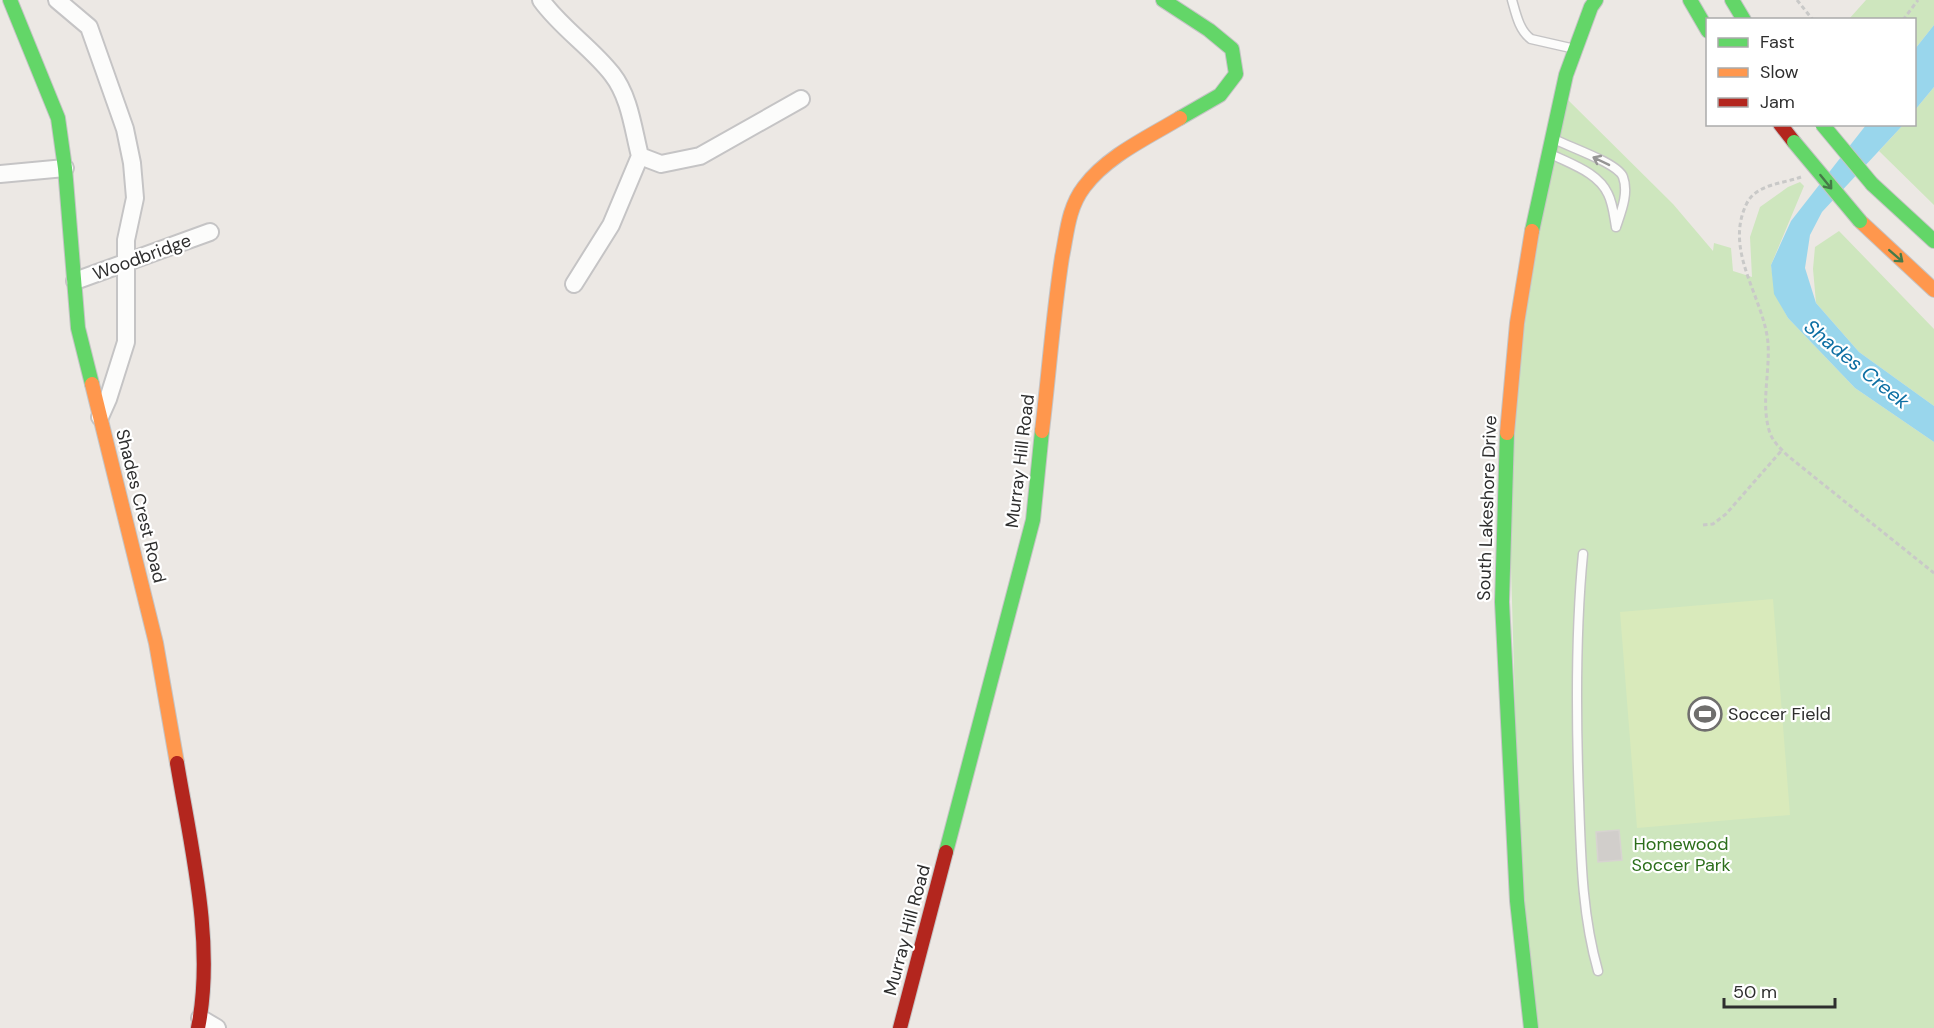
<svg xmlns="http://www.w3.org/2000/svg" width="1934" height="1028" font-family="'DM Sans',sans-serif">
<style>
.green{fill:#cee6be}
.pitch{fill:#d9eabb}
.water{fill:#99d6ec}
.building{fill:#d1cecb;stroke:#d7d4d0;stroke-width:1.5}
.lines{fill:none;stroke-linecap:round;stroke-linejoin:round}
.lane-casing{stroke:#c5c4c5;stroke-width:11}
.street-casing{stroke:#c5c4c5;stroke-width:20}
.fast-casing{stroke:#c5c4c5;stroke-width:16}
.slow-casing{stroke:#c5c4c5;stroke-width:16}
.jam-casing{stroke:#c5c4c5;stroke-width:16}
.path{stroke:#c9c9c8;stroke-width:3;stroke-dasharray:4.5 3;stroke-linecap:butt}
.lane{stroke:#fcfcfb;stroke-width:8}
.street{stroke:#fcfcfb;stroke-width:16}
.fast{stroke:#63d668;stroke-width:14}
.slow{stroke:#ff974d;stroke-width:14}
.jam{stroke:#b3261e;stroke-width:14}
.fast-bridge-casing{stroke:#c5c4c5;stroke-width:16;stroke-linecap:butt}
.fast-bridge{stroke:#63d668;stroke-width:14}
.oneway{stroke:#959594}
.oneway2{stroke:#467a48}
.labels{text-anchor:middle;stroke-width:4.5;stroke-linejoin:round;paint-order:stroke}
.street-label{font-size:18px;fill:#2e2e2e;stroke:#fff}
.poi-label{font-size:18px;fill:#2e2e2e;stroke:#fff;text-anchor:start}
.park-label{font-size:18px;fill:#2c6e1b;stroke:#fff}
.water-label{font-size:20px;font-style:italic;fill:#0d6fa3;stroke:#fff}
</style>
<rect width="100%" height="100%" fill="#ece8e4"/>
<!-- green -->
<path class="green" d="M 1866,0 L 1934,0 L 1934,25 L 1915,49 L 1914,20 L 1849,19 Z
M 1934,87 L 1934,205 L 1879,151 L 1903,125 L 1914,124 L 1915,110 Z
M 1562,94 L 1673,204 L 1713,251 L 1714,243 L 1731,248 L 1733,271 L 1752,277 L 1750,237 L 1760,207 L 1788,187 L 1800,182 L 1804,186 L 1771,265 L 1775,294 L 1788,318 L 1855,388 L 1934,442 L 1934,1028 L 1530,1028 L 1522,944 L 1507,430 Z
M 1839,231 L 1934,329 L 1934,406 L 1859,352 L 1816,303 L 1813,269 L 1815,247 Z"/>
<!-- pitch -->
<path class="pitch" d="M 1773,599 L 1790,815 L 1637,828 L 1620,612 Z"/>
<!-- water -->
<path class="water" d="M 1934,25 L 1934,87 L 1915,110 L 1915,49 Z
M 1866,125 L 1903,125 L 1822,212 L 1810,235 L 1805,268 L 1816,303 L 1859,352 L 1934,406 L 1934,442 L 1855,388 L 1788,318 L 1774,294 L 1771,265 L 1791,221 Z"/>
<!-- building -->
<path class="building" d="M 1619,830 L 1622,860 L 1598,862 L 1596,832 Z"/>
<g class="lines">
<defs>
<path id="lane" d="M 1512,0 C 1516,14 1519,30 1531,39 L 1575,49
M 1554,139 C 1569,147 1618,163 1623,177 C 1629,193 1621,212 1616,227
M 1549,153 C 1570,164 1598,172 1608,194 C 1613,204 1614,216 1616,227
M 1583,554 C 1575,635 1576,718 1579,800 C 1581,857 1582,915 1598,971"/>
<path id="street" d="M 57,0 L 89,27 L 125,129 L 132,163 L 135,198 L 126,240 L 126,342 L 108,399 L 100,417
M 541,0 C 561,28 591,47 612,74 C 630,97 633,129 640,156
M 640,156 L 661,164 L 700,156 L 801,99
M 0,174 L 65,168
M 75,281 L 210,232
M 574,284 L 611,225 L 640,156
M 200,1018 L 217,1028"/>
<path id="fast" d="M 10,0 L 58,118 L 65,168 L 78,328 L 92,384
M 1163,0 L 1209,30 L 1232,49 L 1236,74 L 1220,95 L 1180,118
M 1690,0 L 1708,31
M 1732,0 L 1744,20
M 1872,184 L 1934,241
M 1532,231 L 1566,75 L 1591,7 L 1596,0
M 1507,433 L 1502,602 L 1517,901 L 1531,1028
M 946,852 L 1033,520 L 1042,431"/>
<path id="slow" d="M 1860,221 L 1934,290
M 92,384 L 156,643 L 177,763
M 1042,431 C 1049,373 1053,315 1062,257 C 1067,233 1068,208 1084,187 C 1107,156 1147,138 1180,118
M 1507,433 L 1517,323 L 1532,231"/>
<path id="jam" d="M 1780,124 L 1794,142
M 177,763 C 191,847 215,944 198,1028
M 900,1028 L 946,852"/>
</defs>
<!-- lane casing -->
<use href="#lane" class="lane-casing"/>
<!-- street casing -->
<use href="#street" class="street-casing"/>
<!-- fast casing -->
<use href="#fast" class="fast-casing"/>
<!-- slow casing -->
<use href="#slow" class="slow-casing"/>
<!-- jam casing -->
<use href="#jam" class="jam-casing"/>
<!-- path -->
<path class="path" d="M 1797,0 L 1813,20
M 1903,20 L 1918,0
M 1801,177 C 1782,184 1755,184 1746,205 C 1724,252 1764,298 1768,343 C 1770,372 1761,402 1769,430 C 1772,441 1780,448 1788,456 L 1934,573
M 1703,525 L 1713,524 L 1726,514 L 1782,450"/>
<!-- lane -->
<use href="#lane" class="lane"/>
<!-- street -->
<use href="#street" class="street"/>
<!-- fast -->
<use href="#fast" class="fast"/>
<!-- slow -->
<use href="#slow" class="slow"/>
<!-- jam -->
<use href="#jam" class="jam"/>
<defs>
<path id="fast-bridge" d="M 1822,124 L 1872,184
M 1794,142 L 1860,221"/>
</defs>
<!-- fast-bridge casing -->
<use href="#fast-bridge" class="fast-bridge-casing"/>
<!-- fast-bridge -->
<use href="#fast-bridge" class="fast-bridge"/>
</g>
<!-- one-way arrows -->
<defs><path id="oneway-shaft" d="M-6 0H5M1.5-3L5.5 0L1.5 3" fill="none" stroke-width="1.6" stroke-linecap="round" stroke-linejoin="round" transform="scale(1.5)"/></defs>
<use class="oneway" href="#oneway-shaft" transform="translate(1601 161) rotate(-154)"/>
<g class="oneway2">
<use href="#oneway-shaft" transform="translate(1826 182) rotate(51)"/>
<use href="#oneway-shaft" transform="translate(1896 256) rotate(41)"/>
</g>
<!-- icons -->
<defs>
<symbol id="stadium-ring" viewBox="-11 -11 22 22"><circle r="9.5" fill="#fff" stroke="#706f6e" stroke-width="1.5"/><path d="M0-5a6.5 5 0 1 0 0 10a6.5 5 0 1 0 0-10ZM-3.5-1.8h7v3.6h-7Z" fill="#706f6e"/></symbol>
</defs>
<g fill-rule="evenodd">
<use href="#stadium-ring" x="1686" y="695" width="38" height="38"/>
</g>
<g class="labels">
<!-- street labels -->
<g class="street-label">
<text transform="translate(142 257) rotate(-20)" y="6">Woodbridge</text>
<text transform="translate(1020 461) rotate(-83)" y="6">Murray Hill Road</text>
<text transform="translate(141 506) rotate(76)" y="6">Shades Crest Road</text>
<text transform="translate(1487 508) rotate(-88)" y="6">South Lakeshore Drive</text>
<text transform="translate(907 930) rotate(-75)" y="6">Murray Hill Road</text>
</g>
<!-- poi labels -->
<g class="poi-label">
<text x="1728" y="720">Soccer Field</text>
</g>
<!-- park labels -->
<g class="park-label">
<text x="1681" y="850">Homewood<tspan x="1681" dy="21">Soccer Park</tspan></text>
</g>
<!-- water labels -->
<g class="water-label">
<text transform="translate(1857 364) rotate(39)" y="7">Shades Creek</text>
</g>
</g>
<!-- legend -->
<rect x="1706" y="18" width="210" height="108" fill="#ffffff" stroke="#ababab" stroke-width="1.5"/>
<rect x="1718" y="38" width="30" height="9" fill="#63d668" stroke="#ababab" stroke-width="1.5"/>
<text x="1760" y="48" font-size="18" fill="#2e2e2e">Fast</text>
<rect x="1718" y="68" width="30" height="9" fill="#ff974d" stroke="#ababab" stroke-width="1.5"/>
<text x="1760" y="78" font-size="18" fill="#2e2e2e">Slow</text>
<rect x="1718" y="98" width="30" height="9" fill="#b3261e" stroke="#ababab" stroke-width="1.5"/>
<text x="1760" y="108" font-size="18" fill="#2e2e2e">Jam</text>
<!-- scale -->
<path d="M1724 998v9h111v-9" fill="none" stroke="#2e2e2e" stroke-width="3"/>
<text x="1733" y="998" font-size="18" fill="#2e2e2e" stroke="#ffffff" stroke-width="4.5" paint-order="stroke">50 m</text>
</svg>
